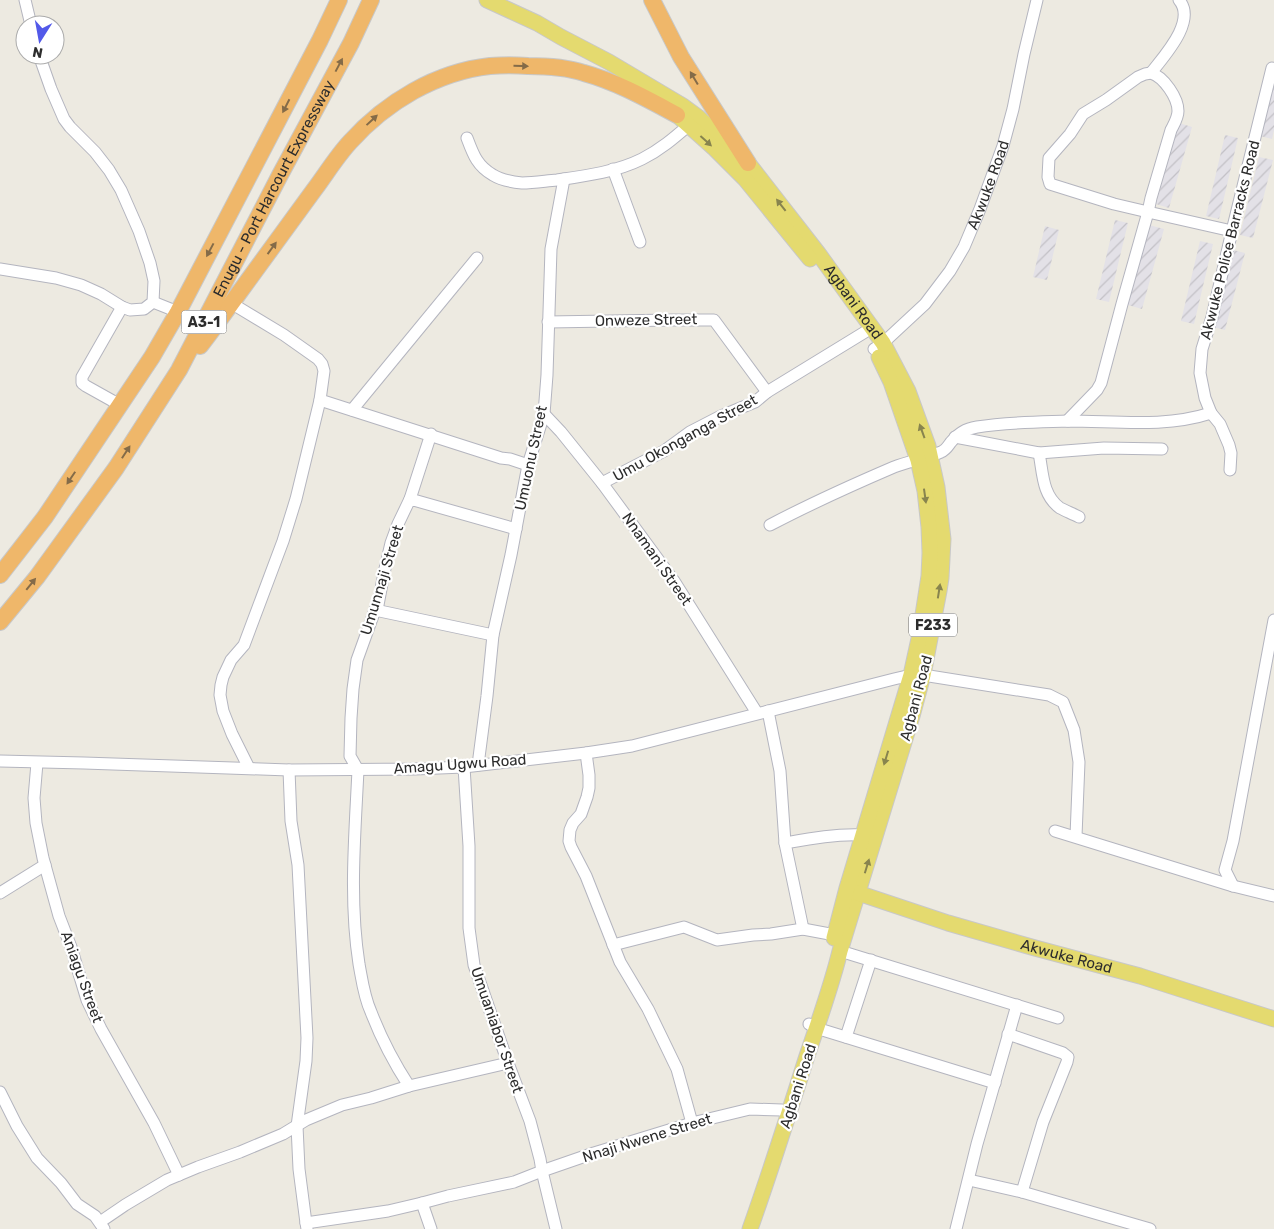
<svg xmlns="http://www.w3.org/2000/svg" width="1274" height="1229" font-family="Rubik,sans-serif">
<style>
.industrial{fill:url(#industrial-furrows)}
.lines{fill:none;stroke-linecap:round;stroke-linejoin:round}
.minor-casing{stroke:#b4b5bf;stroke-width:13}
.major-casing{stroke:#c8c8c8;stroke-width:17}
.highway-casing{stroke:#c8c8c8;stroke-width:18}
.minor{stroke:#fff;stroke-width:11}
.major{stroke:#e4da6f;stroke-width:15}
.highway{stroke:#efb76a;stroke-width:16}
.oneway{fill:#846b48}
.oneway2{fill:#88844e}
.labels{text-anchor:middle;stroke-width:4.5;stroke-linejoin:round;paint-order:stroke}
.shield{fill:#fff;stroke:#6c6c6c;stroke-width:1}
.shield-label{font-size:14px;font-weight:bold;fill:#2d2d2d}
.street-label{font-size:15px;fill:#2d2d2d;stroke:#fff}
</style>
<defs>
<pattern id="industrial-furrows" width="10" height="10" patternUnits="userSpaceOnUse" patternTransform="scale(1.25)"><rect width="10" height="10" fill="#e3e1e7"/><path d="M-1 1l2-2M0 10L10 0M9 11l2-2" fill="none" stroke="#c3c1c6"/></pattern>
</defs>
<rect width="100%" height="100%" fill="#edeae1"/>
<!-- industrial -->
<path class="industrial" d="M 1274,84 L 1274,130 L 1272,139 L 1260,136 Z
M 1179,123 L 1192,127 L 1169,208 L 1156,204 Z
M 1225,135 L 1238,138 L 1219,219 L 1206,216 Z
M 1259,157 L 1273,160 L 1253,238 L 1240,235 Z
M 1115,220 L 1128,223 L 1109,302 L 1096,299 Z
M 1149,225 L 1164,229 L 1142,309 L 1128,305 Z
M 1045,226 L 1059,230 L 1047,280 L 1033,277 Z
M 1200,241 L 1213,244 L 1194,324 L 1181,321 Z
M 1233,250 L 1245,253 L 1225,330 L 1213,327 Z"/>
<g class="lines">
<defs>
<g id="minor">
<path d="M 25,0 L 31,25"/>
<path d="M 1151,73 C 1164,77 1178,98 1178,111 C 1178,118 1174,124 1171,130 L 1151,198 L 1148,212 L 1114,204 L 1050,184 L 1048,177 L 1049,158 L 1070,134 L 1083,114 L 1106,100 L 1138,77 L 1145,74 Z"/>
<path d="M 1151,73 C 1164,56 1197,21 1179,0"/>
<path d="M 467,138 C 473,154 477,166 493,175 C 501,180 512,182 522,183 C 534,183 545,181 557,180 C 585,176 616,172 642,159 C 660,150 674,138 689,125"/>
<path d="M 613,169 L 640,242"/>
<path d="M 0,269 L 56,278 L 81,285 L 101,294 L 122,307 L 130,310 L 144,309 L 153,302 L 154,281 L 150,263 L 139,231 L 121,190 L 109,170 L 95,152 L 70,127 L 64,119 L 51,89 L 39,55"/>
<path d="M 153,302 L 178,312"/>
<path d="M 231,303 L 284,335 L 318,359 L 322,364 L 324,371 L 320,400 L 501,458 L 510,459 L 528,465"/>
<path d="M 548,322 L 672,320 L 714,320 L 767,392"/>
<path id="s1" d="M 874,349 L 883,343 L 925,304 L 950,271 L 964,247 L 980,209 L 1003,146 L 1013,109 L 1024,54 L 1037,0"/>
<path d="M 120,405 L 86,386 L 82,383 L 82,377 L 122,307"/>
<path d="M 352,410 L 477,258"/>
<path d="M 544,414 L 561,432 L 602,483 L 674,581 L 757,713"/>
<path d="M 1068,421 L 1068,420 L 1097,390 L 1101,383 L 1122,304 L 1148,212 L 1232,231"/>
<path d="M 955,437 L 1039,453 L 1104,448 L 1162,449"/>
<path d="M 1039,453 C 1043,473 1042,495 1060,508 C 1066,511 1073,514 1079,517"/>
<path d="M 1230,470 L 1231,453 L 1229,445 L 1220,424 L 1211,413 L 1205,398 L 1200,373 L 1202,349 L 1212,317 L 1232,231 L 1272,68"/>
<path d="M 602,483 L 664,451 L 690,432 L 721,416 L 755,402 L 767,392 L 865,332"/>
<path d="M 410,499 L 431,434"/>
<path d="M 770,525 C 810,504 852,485 894,467 C 909,461 926,459 941,452 C 946,450 948,446 951,442 C 959,433 965,429 977,427 C 1007,422 1038,422 1068,421 C 1116,421 1165,428 1211,413"/>
<path d="M 375,610 L 493,635"/>
<path d="M 768,711 L 780,771 L 785,843 L 803,929"/>
<path d="M 586,753 L 589,775 L 589,788 L 587,797 L 581,814 L 573,823 L 570,830 L 569,841 L 571,847 L 586,876 L 620,962 L 648,1009 L 677,1069 L 692,1123"/>
<path d="M 0,761 L 84,763 L 289,770 L 415,769 L 464,767 L 586,753 L 632,746 L 894,679 L 911,675 L 923,675 L 1049,695 L 1063,702 L 1074,730 L 1079,762 L 1076,836"/>
<path d="M 37,763 L 34,798 L 36,823 L 43,858 L 59,916 L 71,947 L 87,1000 L 101,1029 L 154,1123 L 179,1175"/>
<path d="M 478,765 L 487,696 L 493,635 L 511,555 L 528,465 L 544,414 L 547,375 L 551,249 L 564,179"/>
<path d="M 464,767 L 469,846 L 469,928 L 474,965 L 508,1063 L 530,1121 L 540,1159 L 542,1171 L 556,1229"/>
<path d="M 249,768 L 232,734 L 223,711 L 220,695 L 221,685 L 223,677 L 231,660 L 244,645 L 283,541 L 296,499 L 320,400"/>
<path d="M 289,770 L 291,821 L 298,865 L 307,1038 L 306,1061 L 297,1126 L 299,1169 L 306,1223"/>
<path d="M 1055,831 L 1233,886 L 1274,896"/>
<path d="M 785,843 C 813,838 835,834 863,835"/>
<path d="M 1233,886 L 1225,870 L 1233,841 L 1274,620"/>
<path d="M 0,893 L 45,865"/>
<path d="M 613,945 L 684,927 L 717,940 L 753,935 L 771,934 L 803,929 L 835,935"/>
<path d="M 840,951 L 1058,1018"/>
<path d="M 809,1024 L 816,1028 L 995,1083"/>
<path d="M 1008,1034 L 1063,1053 L 1068,1057 L 1067,1062 L 1043,1122 L 1022,1192"/>
<path d="M 846,1037 L 871,960"/>
<path d="M 409,1086 C 394,1063 381,1038 371,1012 C 364,997 362,980 359,964 C 349,900 355,834 358,770 L 350,756 L 351,718 L 353,689 L 357,660 L 375,610 L 378,605 L 384,573 L 391,543 L 398,524 L 410,499 L 516,529"/>
<path d="M 0,1092 L 17,1126 L 37,1158 L 61,1183 L 77,1204 L 95,1216 L 104,1229"/>
<path d="M 969,1180 L 1022,1192 L 1150,1229"/>
<path d="M 100,1222 L 125,1205 L 167,1180 L 198,1167 L 240,1152 L 283,1134 L 306,1120 L 342,1105 L 371,1098 L 409,1086 L 508,1063"/>
<path d="M 307,1229 L 306,1223 L 388,1211 L 422,1203"/>
<path d="M 431,1229 L 422,1203 L 448,1196 L 514,1182 L 542,1171 L 594,1153 L 692,1123 L 750,1109 L 782,1110"/>
<path d="M 956,1229 L 977,1144 L 1017,1005"/>
</g>
<g id="major">
<path id="s2" d="M 487,0 L 537,23 L 561,37 L 609,62 L 683,106 L 698,117 L 748,163 L 818,253 L 883,343 L 908,391 L 928,446 L 937,487 L 943,539 L 941,578 L 939,591 L 923,675 L 912,716 L 840,951 C 831,988 818,1023 806,1059 C 788,1116 770,1173 750,1229"/>
<path d="M 671,106 L 677,115 L 715,149 L 745,179 L 810,259"/>
<path id="s3" d="M 858,893 L 948,923 L 1035,948 L 1140,976 L 1274,1019"/>
<path d="M 834,938 L 847,888 L 911,675 L 920,634 L 929,576 L 930,553 L 929,527 L 925,491 L 918,460 L 891,382 L 879,357"/>
</g>
<g id="highway">
<path d="M 652,0 L 681,57 L 748,163"/>
<path d="M 200,346 C 213,330 224,313 236,297 C 262,261 288,226 314,190 C 326,174 337,156 350,142 C 386,102 436,72 490,66 C 502,65 516,65 528,66 C 547,66 566,67 584,73 C 617,82 647,99 677,115"/>
<path d="M 0,575 L 45,517 L 152,357 L 178,312 L 320,40 L 339,0"/>
<path id="s4" d="M 0,622 L 37,577 L 116,468 L 179,370 L 280,175 L 351,43 L 371,0"/>
</g>
</defs>
<!-- minor casing -->
<use href="#minor" class="minor-casing"/>
<!-- major casing -->
<use href="#major" class="major-casing"/>
<!-- highway casing -->
<use href="#highway" class="highway-casing"/>
<!-- minor -->
<use href="#minor" class="minor"/>
<!-- major -->
<use href="#major" class="major"/>
<!-- highway -->
<use href="#highway" class="highway"/>
</g>
<!-- one-way arrows -->
<defs><path id="oneway-solid" d="M-6-.8H1V-3.2L6.5 0L1 3.2V.8H-6Z" transform="scale(1.25)"/></defs>
<g class="oneway">
<use href="#oneway-solid" transform="translate(339 65) rotate(-62)"/>
<use href="#oneway-solid" transform="translate(521 66) rotate(1)"/>
<use href="#oneway-solid" transform="translate(694 78) rotate(-121)"/>
<use href="#oneway-solid" transform="translate(286 106) rotate(117)"/>
<use href="#oneway-solid" transform="translate(372 120) rotate(-43)"/>
<use href="#oneway-solid" transform="translate(272 248) rotate(-54)"/>
<use href="#oneway-solid" transform="translate(210 250) rotate(118)"/>
<use href="#oneway-solid" transform="translate(126 452) rotate(-57)"/>
<use href="#oneway-solid" transform="translate(71 478) rotate(124)"/>
<use href="#oneway-solid" transform="translate(31 584) rotate(-51)"/>
</g>
<g class="oneway2">
<use href="#oneway-solid" transform="translate(706 141) rotate(42)"/>
<use href="#oneway-solid" transform="translate(781 205) rotate(-128)"/>
<use href="#oneway-solid" transform="translate(922 431) rotate(-110)"/>
<use href="#oneway-solid" transform="translate(925 496) rotate(82)"/>
<use href="#oneway-solid" transform="translate(939 591) rotate(-81)"/>
<use href="#oneway-solid" transform="translate(886 758) rotate(107)"/>
<use href="#oneway-solid" transform="translate(867 866) rotate(-73)"/>
</g>
<g class="labels">
<!-- shield labels -->
<g class="shield">
<rect x="181.5" y="310.5" width="45" height="23" rx="4"/>
<rect x="909" y="613.5" width="48" height="23" rx="4"/>
</g>
<g class="shield-label">
<text x="204" y="327">A3-1</text>
<text x="933" y="630">F233</text>
</g>
<!-- street labels -->
<g class="street-label">
<text dy="5" stroke="none"><textPath href="#s1" startOffset="204">Akwuke Road</textPath></text>
<text dy="5" stroke="none"><textPath href="#s4" startOffset="514">Enugu - Port Harcourt Expressway</textPath></text>
<text transform="translate(1230 240) rotate(-76)" y="5">Akwuke Police Barracks Road</text>
<text dy="5" stroke="none"><textPath href="#s2" startOffset="484">Agbani Road</textPath></text>
<text transform="translate(646 320) rotate(-1)" y="5">Onweze Street</text>
<text transform="translate(685 438) rotate(-29)" y="5">Umu Okonganga Street</text>
<text transform="translate(531 458) rotate(-78)" y="5">Umuonu Street</text>
<text transform="translate(657 559) rotate(55)" y="5">Nnamani Street</text>
<text transform="translate(382 580) rotate(-73)" y="5">Umunnaji Street</text>
<text transform="translate(916 698) rotate(-75)" y="5">Agbani Road</text>
<text transform="translate(460 764) rotate(-4)" y="5">Amagu Ugwu Road</text>
<text dy="5" stroke="none"><textPath href="#s3" startOffset="218">Akwuke Road</textPath></text>
<text transform="translate(82 977) rotate(70)" y="5">Aniagu Street</text>
<text transform="translate(497 1030) rotate(71)" y="5">Umuaniabor Street</text>
<text transform="translate(798 1086) rotate(-72)" y="5">Agbani Road</text>
<text transform="translate(647 1138) rotate(-17)" y="5">Nnaji Nwene Street</text>
</g>
</g>
<!-- north arrow -->
<g transform="translate(40 40) rotate(191)"><circle r="24" fill="#ffffff" stroke="#ababab"/>
<path d="M0-4L9 19L0 12L-9 19Z" fill="#5259e9"/>
<text y="-8" font-size="14" font-weight="bold" text-anchor="middle" fill="#2d2d2d">N</text>
</g>
</svg>
